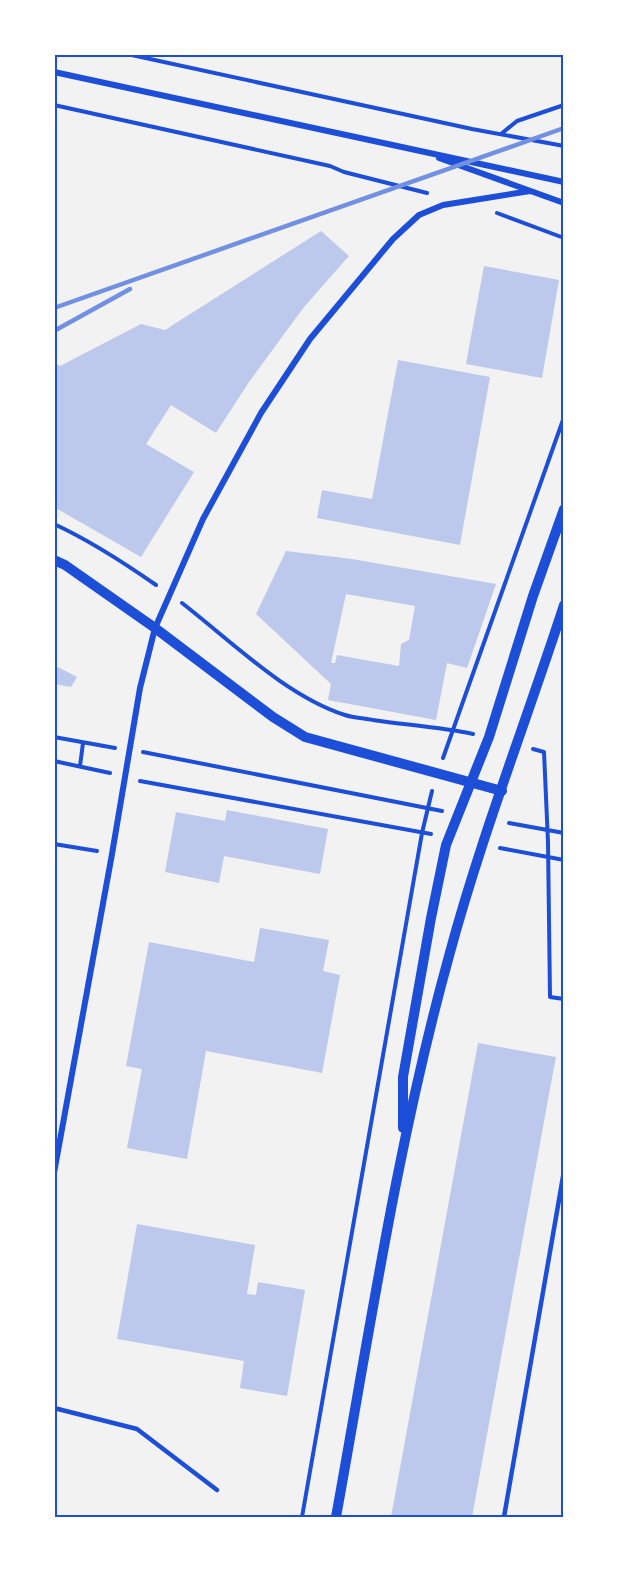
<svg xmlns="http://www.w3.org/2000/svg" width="618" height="1571" font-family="'Playfair Display',serif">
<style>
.building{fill:#bdc9ec;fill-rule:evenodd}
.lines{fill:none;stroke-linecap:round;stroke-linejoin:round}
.path{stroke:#1d4ed8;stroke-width:4}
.service{stroke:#1d4ed8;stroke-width:4.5}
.minor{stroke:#1d4ed8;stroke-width:6}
.tertiary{stroke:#1d4ed8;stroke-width:10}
.rail{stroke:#7290e2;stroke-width:4.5}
.neatline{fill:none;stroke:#1d4ed8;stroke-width:2}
</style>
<rect width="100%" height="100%" fill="#f2f2f2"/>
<!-- building -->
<path class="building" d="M 321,231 L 349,256 L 304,307 L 249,382 L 216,433 L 171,405 L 146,444 L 194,472 L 141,557 L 54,507 L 54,363 L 60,366 L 141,324 L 165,330 Z
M 484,266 L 559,280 L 542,378 L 466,364 Z
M 398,360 L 490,377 L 460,545 L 317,518 L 322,490 L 372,499 Z
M 286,551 L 352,559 L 496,584 L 467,668 L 447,663 L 436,720 L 328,700 L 331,684 L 256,614 ZM 346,594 L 415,606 L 409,640 L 401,644 L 399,666 L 337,655 L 335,663 L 331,663 Z
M 54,665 L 77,677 L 71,687 L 54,684 Z
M 227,810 L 328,829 L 320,874 L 224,856 L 219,883 L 165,872 L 176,812 L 225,821 Z
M 260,928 L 329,940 L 323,971 L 340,975 L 322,1073 L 206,1051 L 187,1159 L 127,1148 L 142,1069 L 126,1066 L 149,942 L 254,962 Z
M 478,1043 L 556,1057 L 549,1094 L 472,1517 L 391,1517 Z
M 137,1224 L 255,1245 L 247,1294 L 256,1295 L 258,1282 L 305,1290 L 287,1396 L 240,1388 L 244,1361 L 117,1339 Z"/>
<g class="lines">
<!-- path -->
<path class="path" d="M 127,54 L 472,129 L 564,146
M 54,105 L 330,166 L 344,172 L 427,193
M 501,134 L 517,121 L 564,105
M 497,213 L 564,238
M 54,524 C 91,541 123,562 156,585
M 182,603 C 231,641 286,696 345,715 C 354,718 364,718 373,720 C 406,725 440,727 473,734
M 54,737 L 115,748
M 533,749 L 544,752 L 548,842 L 550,997 L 564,999
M 143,752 L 442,811
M 443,758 L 564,417
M 54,761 L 110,773
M 80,766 L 83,743
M 140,781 L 431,834
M 509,823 L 564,833
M 54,844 L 97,851
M 500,848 L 564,860
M 302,1517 L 422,833 L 432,791"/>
<!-- service -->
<path class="service" d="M 54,1408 L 137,1429 L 217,1490
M 504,1517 L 564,1171"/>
<!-- minor -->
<path class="minor" d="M 54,72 L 564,182
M 439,158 L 564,203
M 54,1173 L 112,854 L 140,688 L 155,628 L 203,519 L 261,413 L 310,339 L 393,239 L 419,215 L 443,205 L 530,191"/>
<!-- tertiary -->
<path class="tertiary" d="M 54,560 L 65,565 L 155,628 L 273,717 L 305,737 L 502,791
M 403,1128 L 403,1077 L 431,918 L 446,845 L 489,737 L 533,596 L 564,509
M 336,1517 C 370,1329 398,1140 449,956 C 481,837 526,722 564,605"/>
<!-- rail -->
<path class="rail" d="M 54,308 L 564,128
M 54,331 L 130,289"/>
</g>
<!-- border -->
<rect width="618" height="1571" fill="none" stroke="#ffffff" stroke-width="111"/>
<rect x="56" y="56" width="506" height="1460" class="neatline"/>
</svg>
